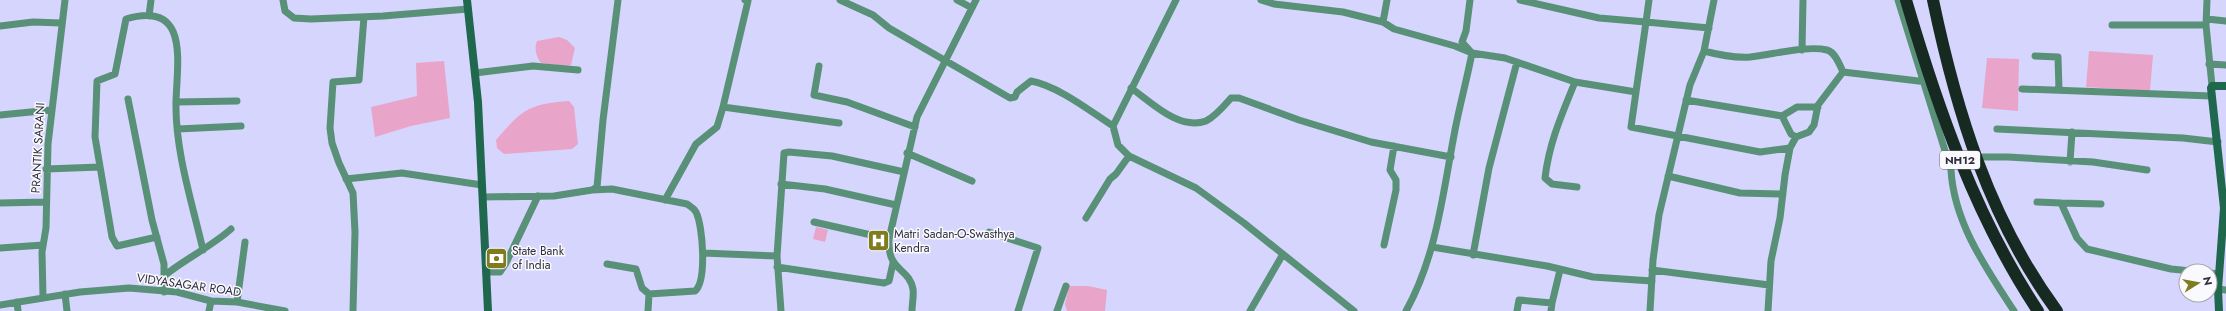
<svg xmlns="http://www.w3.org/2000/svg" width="2226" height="311" font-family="Jost,sans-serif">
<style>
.water{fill:#e9a4ca}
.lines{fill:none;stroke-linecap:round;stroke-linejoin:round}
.street{stroke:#599078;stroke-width:7}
.secondary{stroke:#1f684e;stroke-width:8}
.highway{stroke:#162a22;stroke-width:12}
.labels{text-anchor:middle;stroke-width:3;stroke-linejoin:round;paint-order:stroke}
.shield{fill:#fafafe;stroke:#6d6c78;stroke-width:1}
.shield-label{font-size:11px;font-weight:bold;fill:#302f3f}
.street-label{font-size:12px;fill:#302f3f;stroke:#fafafe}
.poi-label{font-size:12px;fill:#302f3f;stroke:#fafafe;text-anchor:start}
</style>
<rect width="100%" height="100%" fill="#d5d5fe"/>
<!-- water -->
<path class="water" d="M 559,37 L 567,40 L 575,48 L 571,65 L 564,66 L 541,63 C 536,56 534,50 537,41 Z
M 2089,51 L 2153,55 L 2150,91 L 2086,87 Z
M 1987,58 L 2019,59 L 2018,111 L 1982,108 Z
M 444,61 L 450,118 L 411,126 L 375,137 L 371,107 L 417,96 L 416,63 Z
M 569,101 L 574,107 L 578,144 L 572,149 L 504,154 L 497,148 L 496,140 C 522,110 528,104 569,101 Z
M 816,227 L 828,230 L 825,242 L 813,239 Z
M 1069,286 L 1088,286 L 1107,290 L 1105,311 L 1067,311 L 1065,304 Z"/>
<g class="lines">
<!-- street -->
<path class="street" d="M 283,0 L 285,11 L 294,18 L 311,19 L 383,16 L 468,9
M 840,0 L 873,15 L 889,28 L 1010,98 L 1015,97 L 1017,92 L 1031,81 C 1058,86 1090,111 1113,126 L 1118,145 L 1129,156 L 1196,188 L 1244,223 L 1354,311
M 957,0 L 972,8
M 1261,0 L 1274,4 L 1343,12 L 1383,22 L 1394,29 L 1455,46 L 1472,53 L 1505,58 L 1575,82 L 1636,92
M 1520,0 L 1599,18 L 1646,22 L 1649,0
M 1898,0 L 1951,170 C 1954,223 1986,268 2014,311
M 2207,0 L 2206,25 L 2212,86
M 149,16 L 151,0
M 2207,19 L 2226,21
M 1383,22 L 1387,0
M 2112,25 L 2206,25
M 0,26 L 33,22 L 61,23
M 1709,28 L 1646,22 L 1631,127 L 1760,152 L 1790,148
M 1802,50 L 1803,0
M 1704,51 C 1719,55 1734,58 1750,57 C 1771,55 1807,45 1827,50 C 1835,52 1840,65 1843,72 L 1927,82
M 2035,56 L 2058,57 L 2059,90
M 2209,64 L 2226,65
M 819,66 L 814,95 L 847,102 L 915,127
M 475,73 L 533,66 L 578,70
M 1575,82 C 1562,114 1549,143 1545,178 L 1552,184 L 1577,187
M 1131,88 C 1151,102 1179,131 1206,121 C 1216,116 1224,106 1231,98 L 1239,98 L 1299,120 L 1371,142 L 1451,157
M 2022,89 L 2211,96
M 128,99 L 152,220 L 164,264 L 164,292
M 1686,100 L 1782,116 L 1791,134 L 1796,137
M 723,107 L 839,123
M 0,115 L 51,110
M 1782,116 L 1797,107 L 1818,107
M 1113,126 L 1176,0
M 178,129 L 241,126
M 1997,129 L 2183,138 L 2218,142
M 907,153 L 972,181
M 1975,157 L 2008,157 L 2093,162 L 2147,170
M 2070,162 L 2072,132
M 46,169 L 100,167
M 1668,176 L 1740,193 L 1783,194
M 346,179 L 402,173 L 482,185
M 781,184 L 825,189 L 896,205
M 592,190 L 612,189 L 687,204 C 691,207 694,208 696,212 C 703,226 707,281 695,291 L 649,294 L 642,288 L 636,269 L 607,264
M 483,197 L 554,196 L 592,190 L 597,187 L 603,120 L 618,0
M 665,200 L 696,144 L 717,127 L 723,107 L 748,1 L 745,0
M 2037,202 L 2061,203 L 2077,238 L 2087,249 L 2171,269 L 2191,271
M 0,203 L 46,202
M 2061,203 L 2101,204
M 1086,218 L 1110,179 L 1116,174 L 1129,156
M 814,222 L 889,239
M 989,232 L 1038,248 L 1018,311
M 157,237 L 117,246 L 112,237 L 95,137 L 97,81 L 115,74 L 126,19 C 190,0 177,62 176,102
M 1384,245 L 1396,190 L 1396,180 L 1390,170 L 1394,146
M 1432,247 L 1547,266 L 1593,277 L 1652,281
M 0,248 L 43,245
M 203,250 C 192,202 175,151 176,102 L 237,101
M 703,253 L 777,256
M 1473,255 L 1489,168 L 1517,62
M 777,267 L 884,283 L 889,281 L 893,263
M 1652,270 L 1769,285
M 486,272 L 500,272 L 506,263 L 538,196
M 2210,273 L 2219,274
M 164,276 C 186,258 211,247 231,229
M 2218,289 L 2226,290
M 65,294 L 67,311
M 43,297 L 42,252 L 46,228 L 48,144 L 65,0
M 17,302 L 18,311
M 237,302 L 245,242
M 0,305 L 80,292 L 129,288 L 177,292 L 211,301 L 237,302 L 285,311
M 209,311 L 211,301
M 353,311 L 355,232 L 353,193 L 339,163 L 332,143 L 330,128 L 333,82 L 359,80 L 364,17
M 648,311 L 649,294
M 781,311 L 777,256 L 784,153 L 789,152 L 832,156 L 904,172
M 912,311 C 912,304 914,296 913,289 C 909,267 887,272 889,239 L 917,117 L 976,0
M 1057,311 L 1066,286
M 1250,311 L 1283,254
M 1406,311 C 1437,255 1443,192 1455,130 C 1460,104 1467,79 1472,53 L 1462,42 L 1466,31 L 1470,0
M 1517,311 L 1519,300 L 1552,303 L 1560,270
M 1551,311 L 1552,303
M 1650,311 L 1653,260 L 1659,215 L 1690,85 L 1704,51 L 1714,0
M 1768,311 L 1771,261 L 1780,218 L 1785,175 L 1790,148 L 1796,137 L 1809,132 L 1814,125 L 1818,105 L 1843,72"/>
<!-- secondary -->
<path class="secondary" d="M 467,0 L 478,102 L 488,311
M 2219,311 L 2218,289 L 2224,208 L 2211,88 L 2212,86 L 2226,86"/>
<!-- highway -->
<path class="highway" d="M 1906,0 C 1938,109 1975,216 2038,311
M 1933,0 C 1956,110 1989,219 2057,311"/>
</g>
<!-- icons -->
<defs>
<symbol id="hospital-square" viewBox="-11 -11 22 22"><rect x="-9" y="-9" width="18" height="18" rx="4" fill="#807a20" stroke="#fafafe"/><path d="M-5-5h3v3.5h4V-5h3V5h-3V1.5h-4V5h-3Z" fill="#fff"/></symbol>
<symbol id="bank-square" viewBox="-11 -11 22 22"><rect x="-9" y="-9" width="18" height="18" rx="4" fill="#807a20" stroke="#fafafe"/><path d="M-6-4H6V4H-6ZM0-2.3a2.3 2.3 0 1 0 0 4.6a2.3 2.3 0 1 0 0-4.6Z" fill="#fff"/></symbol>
</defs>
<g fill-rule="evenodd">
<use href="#hospital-square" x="866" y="228" width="25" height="25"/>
<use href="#bank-square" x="484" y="246" width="25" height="25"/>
</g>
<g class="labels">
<!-- shield labels -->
<rect class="shield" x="1940" y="151" width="40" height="18" rx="3"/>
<g class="shield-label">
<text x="1960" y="164">NH12</text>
</g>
<!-- street labels -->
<g class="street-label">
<text transform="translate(38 148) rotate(-87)" y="4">PRANTIK SARANI</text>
<text transform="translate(189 285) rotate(8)" y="4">VIDYASAGAR ROAD</text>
</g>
<!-- poi labels -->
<g class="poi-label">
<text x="894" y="238">Matri Sadan-O-Swasthya<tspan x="894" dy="14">Kendra</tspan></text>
<text x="512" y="255">State Bank<tspan x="512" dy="14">of India</tspan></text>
</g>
</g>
<!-- north arrow -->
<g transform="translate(2198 283) rotate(79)"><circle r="19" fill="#fafafe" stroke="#a9a9b2"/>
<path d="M0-3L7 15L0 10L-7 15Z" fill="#807a20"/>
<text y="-6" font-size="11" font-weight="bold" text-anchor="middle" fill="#302f3f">N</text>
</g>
</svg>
